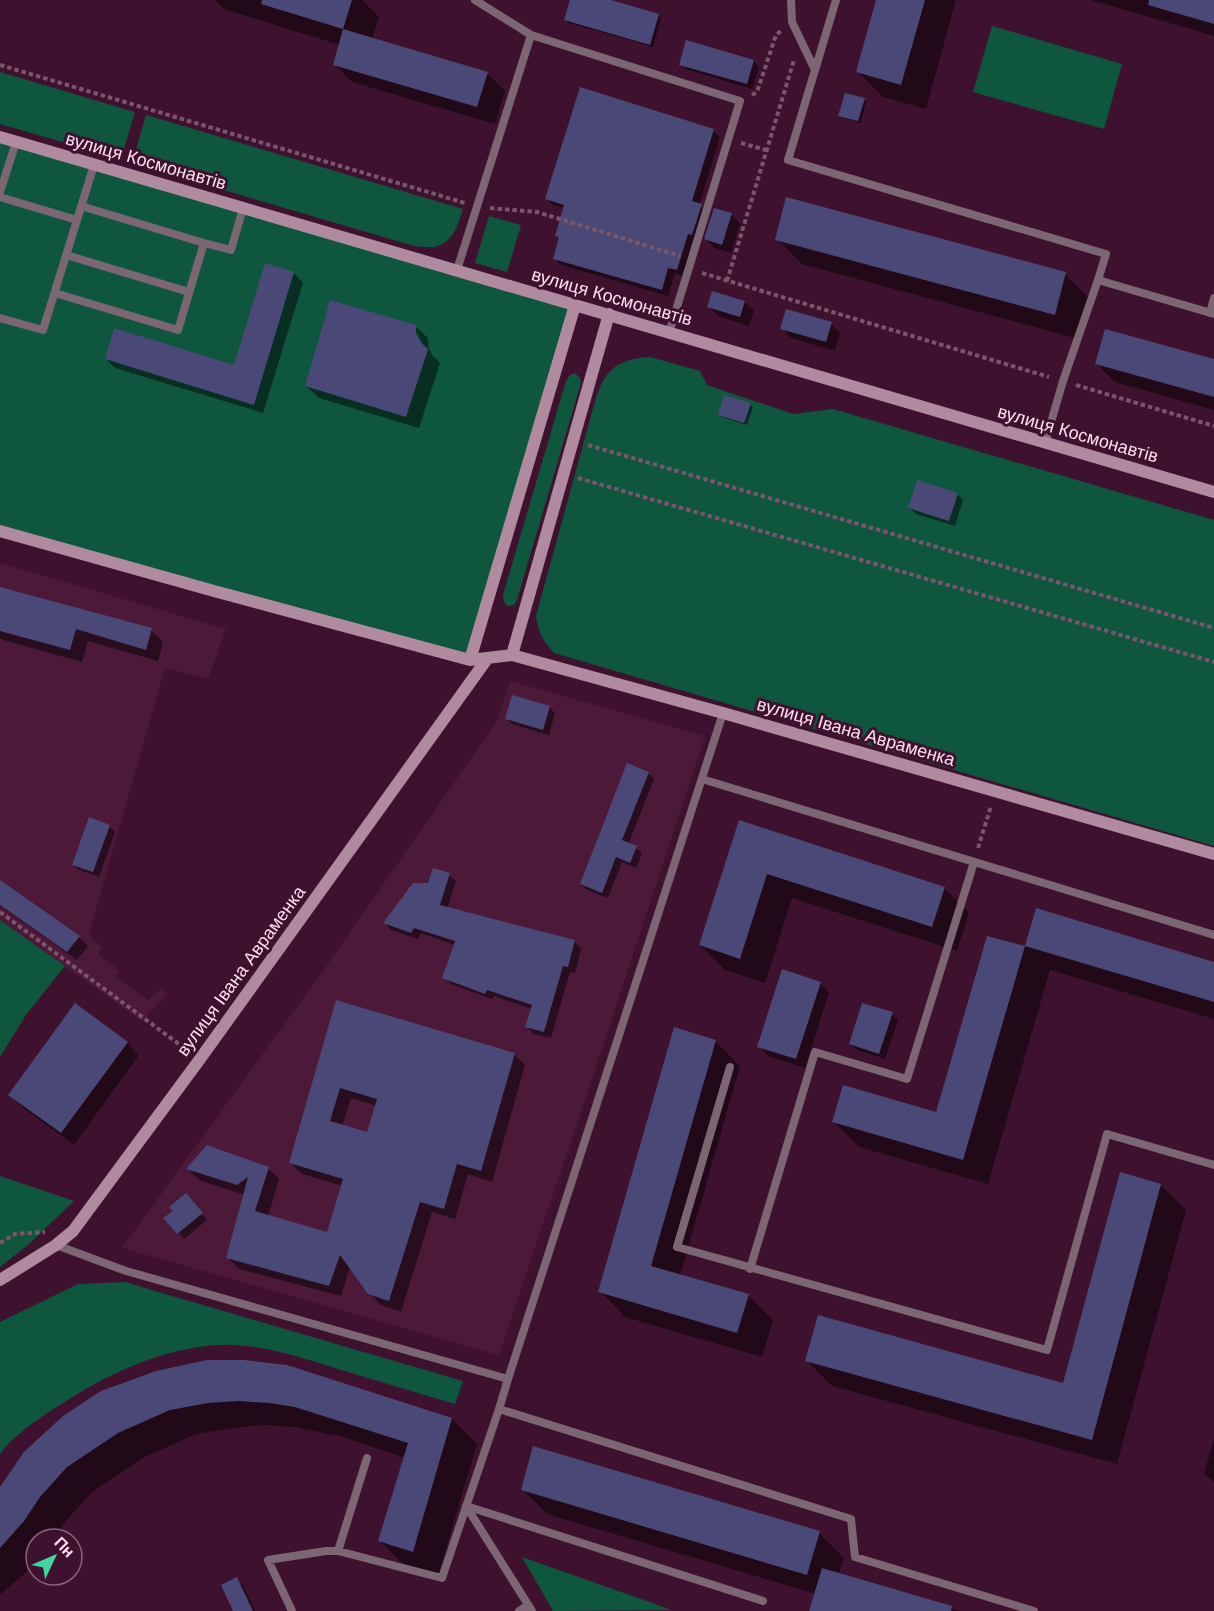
<svg xmlns="http://www.w3.org/2000/svg" width="1214" height="1611" font-family="Arial,sans-serif">
<style>
.built{fill:#4c1939}
.green{fill:#0f563e}
.shadow{fill:#0007;fill-rule:evenodd}
.building{fill:#4a4877;fill-rule:evenodd}
.lines{fill:none;stroke-linecap:round;stroke-linejoin:round}
.path{stroke:#7c546c;stroke-width:4;stroke-dasharray:4.5 3;stroke-linecap:butt}
.lane{stroke:#7d6673;stroke-width:8}
.secondary{stroke:#b08b9f;stroke-width:12}
.labels{text-anchor:middle;stroke-width:6;stroke-linejoin:round;paint-order:stroke}
.street-label{font-size:18px;fill:#fddfef;stroke:#3e122e}
</style>
<rect width="100%" height="100%" fill="#3e122e"/>
<!-- built -->
<path class="built" d="M 0,563 L 226,629 L 208,679 L 165,668 L 89,934 L 102,948 L 98,954 L 120,971 L 116,976 L 148,1000 L 161,988 L 168,994 L 142,1021 L 0,920 Z
M 510,681 L 705,736 L 600,1055 L 499,1355 L 122,1248 L 325,968 L 497,721 Z"/>
<!-- green -->
<path class="green" d="M 992,26 L 1122,64 L 1104,129 L 973,92 Z
M 0,72 L 135,112 L 121,159 L 0,124 Z
M 146,115 L 463,209 C 458,225 453,243 434,247 C 428,248 420,246 414,246 L 132,163 Z
M 0,137 L 575,305 L 470,660 L 0,531 Z
M 489,216 L 521,225 L 507,272 L 475,263 Z
M 650,357 L 700,371 L 707,385 L 793,414 L 833,409 L 1214,520 L 1214,846 L 554,653 C 543,641 538,632 536,616 L 597,394 C 600,389 602,381 606,376 C 616,362 633,358 650,357 Z
M 575,373 L 580,378 L 581,383 L 517,600 L 514,605 L 507,606 L 504,602 L 503,595 L 566,381 L 570,375 Z
M 0,920 L 65,966 L 26,1015 L 0,1057 Z
M 0,1176 L 74,1201 L 28,1245 L 0,1267 Z
M 126,1282 L 148,1289 L 463,1381 L 455,1404 C 417,1393 379,1381 341,1370 C 298,1357 253,1340 207,1346 C 161,1351 118,1370 79,1393 C 52,1410 20,1428 0,1454 L 0,1322 L 78,1284 Z
M 522,1557 L 672,1610 L 553,1611 Z"/>
<!-- shadow -->
<path class="shadow" d="M 215,0 L 362,0 L 379,17 L 372,39 L 487,73 L 505,91 L 495,124 L 352,82 L 334,64 L 340,45 L 224,9 Z
M 572,0 L 605,0 L 658,15 L 661,19 L 653,47 L 569,23 L 566,20 Z
M 877,0 L 956,0 L 926,109 L 883,97 L 858,72 Z
M 1091,0 L 1214,0 L 1214,36 Z
M 754,61 L 759,67 L 752,89 L 686,69 L 680,64 Z
M 864,100 L 866,102 L 861,123 L 843,118 L 840,115 Z
M 713,131 L 720,137 L 699,205 L 707,212 L 683,276 L 675,273 L 668,296 L 561,265 L 554,258 L 560,238 L 557,235 L 565,208 L 553,205 L 547,199 Z
M 731,214 L 740,224 L 731,253 L 715,248 L 706,239 Z
M 777,239 L 1065,274 L 1090,299 L 1079,339 L 802,264 Z
M 294,273 L 303,283 L 263,413 L 115,368 L 106,359 L 235,367 Z
M 745,302 L 754,311 L 749,326 L 718,316 L 709,307 Z
M 831,324 L 840,333 L 835,351 L 791,338 L 782,328 Z
M 415,326 L 428,338 L 428,347 L 432,355 L 440,363 L 419,428 L 319,398 L 306,386 ZM 414,333 L 417,333 L 425,349 L 423,350 Z
M 1214,360 L 1214,410 L 1115,382 L 1097,364 Z
M 750,405 L 753,407 L 747,425 L 722,417 L 720,415 Z
M 957,494 L 963,500 L 955,526 L 916,514 L 910,508 Z
M 0,589 L 151,630 L 163,642 L 158,661 L 88,641 L 82,662 L 0,639 Z
M 549,707 L 555,713 L 549,735 L 512,724 L 506,718 Z
M 648,773 L 654,779 L 628,845 L 636,848 L 642,853 L 636,868 L 622,862 L 608,898 L 587,890 L 581,884 Z
M 740,822 L 944,888 L 969,913 L 957,951 L 792,898 L 765,983 L 725,970 L 700,945 Z
M 109,826 L 115,832 L 99,877 L 79,870 L 73,865 Z
M 449,875 L 456,881 L 447,909 L 575,942 L 581,949 L 575,973 L 570,972 L 551,1038 L 534,1034 L 527,1027 L 532,1009 L 494,996 L 492,999 L 451,984 L 444,977 L 455,945 L 421,933 L 418,939 L 391,930 L 385,923 L 429,884 Z
M 0,882 L 79,937 L 88,946 L 77,960 L 0,906 Z
M 1037,910 L 1214,963 L 1214,1019 L 1050,970 L 988,1184 L 859,1147 L 834,1122 L 937,1114 L 988,937 L 1026,947 Z
M 820,983 L 829,993 L 805,1068 L 768,1056 L 759,1046 Z
M 337,1002 L 514,1054 L 525,1065 L 492,1182 L 468,1174 L 455,1219 L 432,1212 L 401,1312 L 381,1305 L 369,1293 L 350,1267 L 341,1296 L 239,1269 L 228,1258 L 245,1195 L 199,1180 L 188,1169 L 268,1168 L 279,1179 L 268,1217 L 328,1234 L 343,1186 L 302,1174 L 291,1163 ZM 351,1098 L 377,1106 L 368,1134 L 342,1126 Z
M 892,1014 L 898,1020 L 885,1059 L 857,1050 L 851,1044 Z
M 715,1041 L 740,1066 L 680,1276 L 748,1295 L 773,1320 L 762,1357 L 625,1317 L 600,1291 Z
M 127,1043 L 139,1055 L 74,1145 L 22,1107 L 10,1095 Z
M 1161,1185 L 1186,1210 L 1117,1464 L 832,1386 L 807,1361 L 1064,1384 Z
M 192,1201 L 207,1220 L 184,1239 L 166,1218 Z
M 156,1373 L 452,1419 L 477,1444 L 438,1576 L 405,1566 L 380,1541 L 405,1458 L 343,1437 L 295,1427 L 265,1425 L 234,1428 L 196,1434 L 143,1458 L 92,1492 L 65,1522 L 53,1539 L 36,1539 L 36,1561 L 25,1573 L 0,1595 L 0,1490 Z
M 1214,1439 L 1214,1482 L 1204,1473 Z
M 522,1489 L 819,1533 L 844,1558 L 839,1574 L 961,1611 L 811,1611 L 816,1594 L 547,1514 Z
M 237,1579 L 243,1585 L 255,1611 L 234,1611 Z"/>
<!-- building -->
<path class="building" d="M 262,0 L 352,0 L 343,29 L 261,4 Z
M 570,0 L 611,0 L 659,14 L 650,45 L 564,20 Z
M 876,0 L 925,0 L 901,85 L 856,72 Z
M 1149,0 L 1214,0 L 1214,24 L 1148,5 Z
M 343,29 L 488,72 L 477,107 L 333,65 Z
M 686,40 L 754,60 L 747,84 L 679,65 Z
M 580,87 L 714,129 L 692,201 L 702,204 L 692,235 L 688,234 L 677,270 L 668,268 L 662,290 L 553,259 L 559,237 L 555,236 L 564,205 L 545,199 Z
M 845,93 L 865,98 L 858,121 L 838,116 Z
M 786,197 L 1066,272 L 1055,315 L 775,240 Z
M 714,208 L 732,213 L 722,245 L 704,239 Z
M 265,263 L 294,272 L 254,405 L 105,359 L 114,328 L 234,365 Z
M 712,291 L 745,301 L 740,317 L 707,307 Z
M 330,300 L 416,325 L 416,334 L 421,343 L 428,349 L 406,417 L 305,386 Z
M 786,309 L 832,322 L 826,342 L 780,329 Z
M 1105,329 L 1214,359 L 1214,397 L 1095,364 Z
M 724,395 L 751,403 L 744,423 L 718,415 Z
M 917,480 L 958,493 L 949,521 L 908,508 Z
M 0,587 L 152,628 L 146,650 L 76,629 L 70,650 L 0,631 Z
M 512,695 L 550,706 L 543,730 L 505,719 Z
M 627,763 L 649,772 L 622,840 L 637,846 L 630,863 L 616,857 L 602,893 L 580,884 Z
M 89,817 L 110,825 L 93,872 L 72,865 Z
M 739,820 L 945,887 L 932,927 L 767,874 L 740,959 L 699,945 Z
M 433,868 L 450,873 L 440,905 L 575,940 L 568,967 L 563,966 L 544,1032 L 525,1027 L 532,1005 L 487,990 L 485,994 L 442,978 L 455,941 L 414,928 L 411,933 L 383,923 L 413,883 L 428,883 Z
M 0,880 L 80,936 L 67,952 L 0,905 Z
M 1036,908 L 1214,962 L 1214,1002 L 1025,946 Z
M 987,936 L 1025,946 L 963,1160 L 832,1122 L 843,1085 L 936,1112 Z
M 782,969 L 821,982 L 796,1059 L 757,1047 Z
M 336,1000 L 515,1053 L 481,1171 L 457,1164 L 444,1209 L 420,1202 L 389,1301 L 368,1294 L 340,1255 L 329,1286 L 226,1258 L 248,1177 L 237,1185 L 186,1169 L 207,1145 L 269,1167 L 255,1211 L 327,1232 L 343,1179 L 289,1163 ZM 340,1088 L 377,1099 L 367,1132 L 330,1121 Z
M 75,1003 L 128,1042 L 61,1133 L 8,1095 Z
M 862,1003 L 893,1012 L 879,1054 L 849,1044 Z
M 674,1027 L 716,1040 L 651,1266 L 749,1294 L 737,1333 L 598,1292 Z
M 1120,1172 L 1161,1184 L 1092,1440 L 805,1361 L 818,1315 L 1063,1383 Z
M 186,1193 L 203,1213 L 177,1234 L 163,1218 L 173,1211 L 169,1207 Z
M 207,1360 L 244,1360 L 287,1365 L 452,1418 L 413,1552 L 378,1541 L 408,1443 L 295,1407 L 269,1403 L 239,1401 L 208,1403 L 170,1410 L 118,1433 L 67,1467 L 40,1497 L 24,1521 L 0,1548 L 0,1487 L 24,1452 L 63,1416 L 101,1391 L 156,1371 Z
M 533,1446 L 820,1531 L 807,1575 L 521,1490 Z
M 822,1568 L 952,1606 L 951,1611 L 809,1611 Z
M 237,1577 L 253,1611 L 233,1611 L 221,1585 Z"/>
<g class="lines">
<!-- path -->
<path class="path" d="M 0,65 L 465,203
M 752,95 L 757,92 L 776,35 L 782,30
M 741,143 L 766,150
M 490,208 L 537,212 L 680,256
M 702,273 L 1049,377
M 727,281 L 794,60
M 1076,385 L 1214,426
M 588,445 L 1214,628
M 578,478 L 1214,662
M 978,848 L 991,806
M 0,912 L 187,1050
M 0,1243 L 15,1234 L 45,1232"/>
<!-- lane -->
<path class="lane" d="M 475,0 L 531,35
M 791,0 L 792,22 L 815,70
M 836,0 L 788,160 L 1106,254 L 1098,280
M 0,192 L 16,142
M 0,197 L 77,220 L 94,165
M 81,206 L 204,243
M 66,255 L 189,292
M 457,270 L 531,35 L 740,101 L 669,333
M 55,293 L 178,330 L 204,243 L 231,250 L 243,208
M 1210,313 L 1214,298
M 0,318 L 43,330 L 77,220
M 1045,443 L 1063,381 L 1098,280 L 1214,314
M 702,779 L 1214,935
M 730,1067 L 677,1247 L 1047,1350 L 1107,1134 L 1214,1165
M 56,1245 L 126,1271 L 508,1379 L 499,1409 L 851,1519 L 855,1557 L 1034,1611
M 750,1269 L 815,1052 L 907,1079 L 974,862
M 508,1379 L 723,713
M 367,1458 L 338,1551 L 442,1578 L 499,1409
M 292,1611 L 268,1560 L 326,1551 L 338,1551
M 519,1611 L 528,1605
M 532,1611 L 466,1506 L 763,1601"/>
<!-- secondary -->
<path class="secondary" d="M 0,137 L 1214,492
M 0,531 L 214,591 L 470,660 L 512,655 L 723,713 L 1214,854
M 512,655 L 609,314
M 470,660 L 575,305
M 0,1280 L 56,1245 L 73,1231 L 200,1059 L 487,659"/>
</g>
<g class="labels">
<!-- street labels -->
<g class="street-label">
<text transform="translate(146 161) rotate(16)" y="6">вулиця Космонавтів</text>
<text transform="translate(612 297) rotate(16)" y="6">вулиця Космонавтів</text>
<text transform="translate(1078 434) rotate(16)" y="6">вулиця Космонавтів</text>
<text transform="translate(856 732) rotate(16)" y="6">вулиця Івана Авраменка</text>
<text transform="translate(241 971) rotate(-54)" y="6">вулиця Івана Авраменка</text>
</g>
</g>
<!-- north arrow -->
<g transform="translate(54 1557) rotate(46)"><circle r="28" fill="#3e122e" stroke="#8a647b" stroke-width="1.5"/>
<path d="M0-4.5L10 22L0 15L-10 22Z" fill="#43d4a0"/>
<text y="-9" font-size="16" font-weight="bold" text-anchor="middle" fill="#fddfef">Пн</text>
</g>
</svg>
